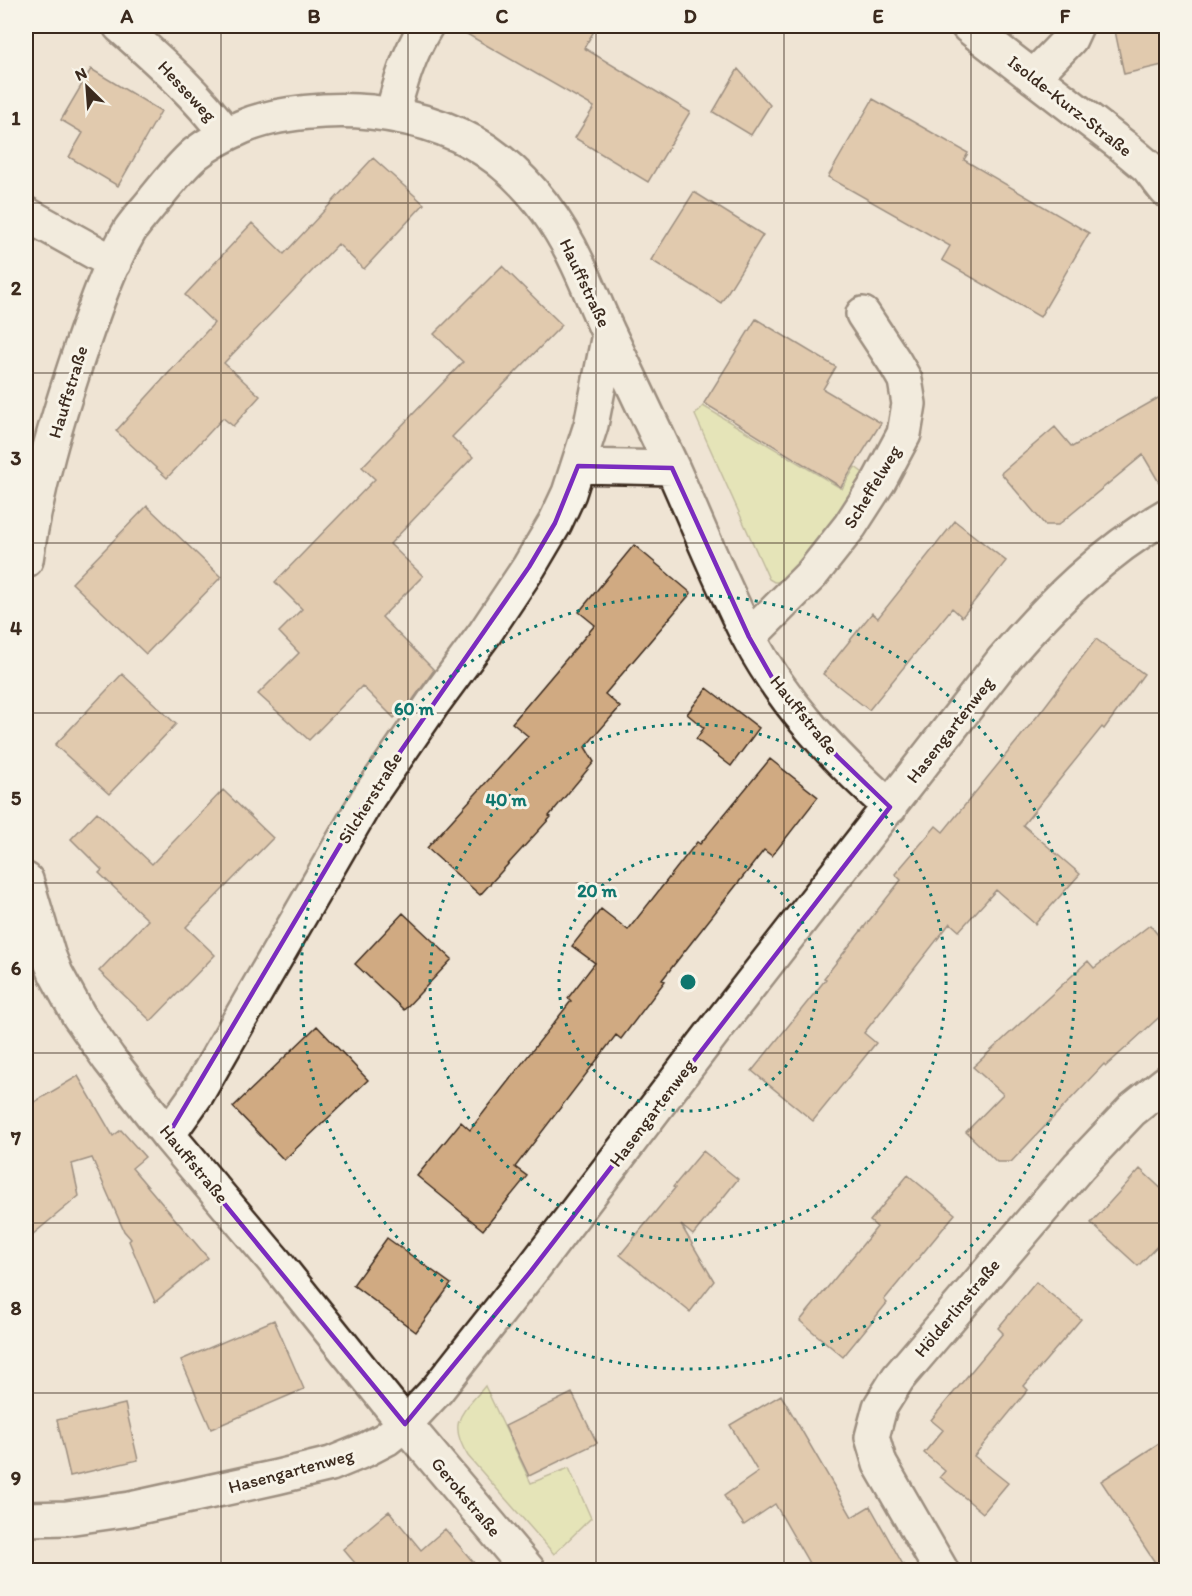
<svg xmlns="http://www.w3.org/2000/svg" width="1192" height="1596" font-family="Itim,sans-serif">
<style>
.green{fill:#d9e598;stroke:#8a885b;stroke-width:1.5}
.building{fill:#d0aa82;stroke:#3b2a1e;stroke-width:1.5}
.lines{fill:none;stroke-linecap:round;stroke-linejoin:round}
.street-casing{stroke:#3b2a1e;stroke-width:38}
.street{stroke:#f7f3e8;stroke-width:33}
.marked{fill:none;stroke:#7b2cbf;stroke-width:4.5;stroke-linejoin:round}
.grid{fill:none;stroke:#3b2a1e;stroke-width:1.5;stroke-opacity:0.55}
.ring{fill:none;stroke:#0f766e;stroke-width:3;stroke-dasharray:3 6}
.labels{text-anchor:middle;stroke-width:6;stroke-linejoin:round;paint-order:stroke}
.street-label{font-size:18px;fill:#3b2a1e;stroke:#f7f3e8}
.centre{fill:#0f766e;stroke:#f7f3e8;stroke-width:3}
.ring-label{font-size:18px;text-anchor:middle;font-weight:bold;fill:#0f766e;stroke:#f7f3e8;stroke-width:6;stroke-linejoin:round;paint-order:stroke}
.neatline{fill:none;stroke:#3b2a1e;stroke-width:2}
.grid-label{font-size:20px;text-anchor:middle;font-weight:bold;fill:#3b2a1e}
</style>
<rect width="100%" height="100%" fill="#efe4d4"/>
<filter id="ink" filterUnits="userSpaceOnUse"><feTurbulence type="fractalNoise" baseFrequency=".0167" numOctaves="2"/><feDisplacementMap in="SourceGraphic" scale="12" xChannelSelector="R" yChannelSelector="G"/><feConvolveMatrix kernelMatrix="1 2 1 2 8 2 1 2 1" color-interpolation-filters="sRGB"/></filter>
<g filter="url(#ink)">
<!-- green -->
<path class="green" d="M 703,406 L 842,489 L 855,467 L 866,475 L 843,517 L 787,578 L 780,582 L 774,582 L 769,579 L 695,415 Z
M 485,1386 L 531,1483 L 569,1468 L 591,1518 L 554,1554 L 468,1456 C 446,1421 463,1413 485,1386 Z"/>
<!-- building -->
<path class="building" d="M 453,26 L 597,26 L 584,48 L 690,112 L 648,182 L 575,138 L 594,107 Z
M 1114,26 L 1167,26 L 1167,64 L 1124,74 Z
M 91,69 L 161,111 L 118,186 L 69,157 L 83,133 L 61,120 Z
M 738,69 L 770,105 L 751,135 L 713,112 Z
M 873,99 L 968,153 L 964,160 L 1089,233 L 1040,317 L 942,260 L 950,246 L 828,177 Z
M 373,158 L 424,204 L 364,269 L 338,244 L 224,363 L 260,396 L 233,426 L 223,418 L 167,478 L 116,431 L 214,323 L 185,295 L 252,223 L 284,254 Z
M 694,192 L 763,235 L 721,303 L 651,260 Z
M 502,266 L 562,325 L 452,437 L 473,457 L 390,544 L 423,576 L 382,617 L 434,670 L 412,701 L 394,718 L 362,686 L 309,740 L 258,694 L 299,653 L 279,632 L 302,609 L 275,582 L 375,479 L 362,467 L 463,362 L 434,334 Z
M 756,319 L 836,367 L 823,389 L 881,423 L 841,487 L 704,403 Z
M 1167,393 L 1167,496 L 1143,455 L 1058,525 L 1045,525 L 1001,473 L 1055,427 L 1072,447 Z
M 147,506 L 221,577 L 146,654 L 72,583 Z
M 955,521 L 1006,561 L 962,617 L 952,608 L 869,710 L 823,674 L 872,613 L 878,618 Z
M 634,545 L 691,593 L 605,694 L 620,707 L 585,747 L 594,762 L 549,816 L 551,817 L 480,895 L 427,848 L 528,736 L 512,723 L 595,625 L 579,612 Z
M 1096,639 L 1144,674 L 1104,729 L 1102,727 L 1023,825 L 1080,874 L 1035,924 L 996,890 L 959,931 L 950,923 L 864,1033 L 876,1043 L 813,1121 L 752,1071 L 826,979 L 824,978 L 901,880 L 895,874 L 936,826 L 943,832 L 1039,714 Z
M 122,674 L 176,724 L 109,794 L 55,745 Z
M 707,688 L 759,728 L 731,766 L 696,739 L 704,728 L 687,714 Z
M 770,759 L 818,797 L 772,856 L 764,850 L 662,980 L 665,981 L 621,1039 L 616,1035 L 515,1167 L 527,1176 L 483,1230 L 417,1176 L 461,1122 L 470,1130 L 571,1001 L 568,998 L 595,963 L 572,946 L 601,909 L 628,930 L 697,842 L 700,844 Z
M 223,790 L 273,838 L 186,927 L 215,955 L 151,1021 L 99,971 L 148,920 L 99,873 L 102,870 L 71,839 L 97,812 L 152,864 Z
M 403,913 L 452,959 L 404,1010 L 355,964 Z
M 1150,925 L 1167,946 L 1167,1010 L 1106,1066 L 1104,1064 L 1011,1162 L 997,1162 L 966,1132 L 1003,1094 L 973,1067 L 1088,961 L 1094,968 Z
M 317,1026 L 368,1080 L 284,1160 L 233,1107 Z
M 78,1076 L 113,1136 L 121,1130 L 145,1157 L 132,1168 L 208,1258 L 155,1302 L 129,1241 L 131,1239 L 124,1231 L 92,1158 L 72,1164 L 79,1196 L 26,1240 L 26,1107 Z
M 703,1151 L 738,1179 L 693,1235 L 681,1225 L 714,1281 L 690,1312 L 620,1255 L 675,1188 L 673,1187 Z
M 1140,1169 L 1167,1194 L 1167,1236 L 1138,1266 L 1091,1223 Z
M 908,1175 L 955,1214 L 884,1300 L 887,1303 L 843,1357 L 800,1321 L 877,1227 L 870,1221 Z
M 387,1238 L 451,1284 L 416,1332 L 353,1285 Z
M 1036,1282 L 1081,1319 L 1024,1386 L 1028,1390 L 974,1456 L 1008,1483 L 983,1513 L 940,1477 L 945,1471 L 924,1453 L 943,1430 L 931,1420 L 1003,1333 L 998,1328 Z
M 274,1320 L 304,1389 L 211,1429 L 181,1360 Z
M 572,1393 L 597,1443 L 529,1476 L 505,1426 Z
M 781,1395 L 852,1517 L 870,1506 L 906,1570 L 813,1570 L 775,1504 L 744,1525 L 724,1496 L 758,1472 L 730,1425 Z
M 125,1404 L 138,1460 L 70,1476 L 57,1420 Z
M 1167,1438 L 1167,1570 L 1160,1570 L 1101,1481 Z
M 389,1511 L 421,1550 L 445,1529 L 480,1570 L 361,1570 L 343,1549 Z"/>
<g class="lines">
<defs>
<path id="street" d="M 120,26 C 158,60 196,93 226,134
M 968,26 L 984,39 L 1123,146 L 1148,167 L 1166,190
M 1033,77 L 1070,39 L 1076,26
M 392,115 C 400,83 409,54 426,26
M 26,214 L 114,263
M 578,466 L 672,468
M 26,560 C 36,489 57,419 80,351 C 94,310 108,268 130,230 C 137,220 146,210 154,200 C 166,185 181,166 195,154 C 209,143 226,134 242,127 C 277,112 333,108 371,112 C 417,117 463,131 499,160 C 533,187 560,225 578,264 C 589,287 598,311 609,334 C 630,379 651,423 672,467 C 697,523 720,581 748,636 C 783,703 834,757 890,807
M 749,637 L 812,574 L 850,526 L 879,481 L 904,434 L 909,404 L 905,380 L 894,361 L 863,314
M 26,880 L 48,954 L 56,974 L 79,1016 L 109,1059 L 168,1135 L 276,1263 L 405,1424 L 528,1570
M 168,1135 L 197,1094 L 221,1052 L 368,798 L 434,702 L 485,633 L 529,567 L 555,523 L 569,493 L 591,425 L 609,334
M 26,1519 L 67,1518 L 130,1509 L 277,1477 L 331,1464 L 365,1450 L 386,1439 L 405,1424 L 437,1390 L 531,1271 L 714,1031 L 1004,659 C 1051,604 1103,552 1166,516
M 941,1570 L 880,1464 L 872,1437 L 880,1407 L 898,1378 L 1079,1166 L 1132,1110 L 1166,1083"/>
</defs>
<!-- street casing -->
<use href="#street" class="street-casing"/>
<!-- street -->
<use href="#street" class="street"/>
</g>
</g>
<!-- marked area -->
<path d="M0 0H1192V1596H0ZM 578,466 L 672,468 L 749,637 L 774,681 L 837,756 L 890,807 L 531,1271 L 405,1424 L 168,1135 L 368,798 L 529,567 L 555,523 Z" fill="#efe4d4" fill-opacity=".55" fill-rule="evenodd"/>
<path class="marked" d="M 578,466 L 672,468 L 749,637 L 774,681 L 837,756 L 890,807 L 531,1271 L 405,1424 L 168,1135 L 368,798 L 529,567 L 555,523 Z"/>
<!-- grid -->
<path class="grid" d="M 221,26 L 221,1570M 408,26 L 408,1570M 596,26 L 596,1570M 784,26 L 784,1570M 971,26 L 971,1570M 26,203 L 1166,203M 26,373 L 1166,373M 26,543 L 1166,543M 26,713 L 1166,713M 26,883 L 1166,883M 26,1053 L 1166,1053M 26,1223 L 1166,1223M 26,1393 L 1166,1393"/>
<!-- distance rings -->
<g class="ring">
<circle cx="688" cy="982" r="129"/>
<circle cx="688" cy="982" r="258"/>
<circle cx="688" cy="982" r="387"/>
</g>
<g class="labels">
<!-- street labels -->
<g class="street-label">
<text transform="translate(187 91) rotate(47)" y="6">Hesseweg</text>
<text transform="translate(1070 106) rotate(38)" y="6">Isolde-Kurz-Straße</text>
<text transform="translate(585 283) rotate(65)" y="6">Hauffstraße</text>
<text transform="translate(68 392) rotate(-73)" y="6">Hauffstraße</text>
<text transform="translate(872 487) rotate(-59)" y="6">Scheffelweg</text>
<text transform="translate(804 715) rotate(51)" y="6">Hauffstraße</text>
<text transform="translate(950 730) rotate(-52)" y="6">Hasengartenweg</text>
<text transform="translate(370 798) rotate(-58)" y="6">Silcherstraße</text>
<text transform="translate(652 1113) rotate(-53)" y="6">Hasengartenweg</text>
<text transform="translate(194 1164) rotate(50)" y="6">Hauffstraße</text>
<text transform="translate(957 1308) rotate(-50)" y="6">Hölderlinstraße</text>
<text transform="translate(291 1471) rotate(-15)" y="6">Hasengartenweg</text>
<text transform="translate(466 1497) rotate(50)" y="6">Gerokstraße</text>
</g>
</g>
<circle cx="688" cy="982" r="9" class="centre"/>
<g class="ring-label">
<text x="414" y="715">60 m</text>
<text x="506" y="806">40 m</text>
<text x="597" y="897">20 m</text>
</g>
<!-- margin -->
<rect width="1192" height="1596" fill="none" stroke="#f7f3e8" stroke-width="66"/>
<!-- north arrow -->
<g transform="translate(87 87) rotate(335)" stroke="#f7f3e8" stroke-width="4.5" paint-order="stroke">
<path d="M0-4.5L10 22L0 15L-10 22Z" fill="#3b2a1e"/>
<text y="-9" font-size="16" font-weight="bold" text-anchor="middle" fill="#3b2a1e">N</text>
</g>
<rect x="33" y="33" width="1126" height="1530" class="neatline"/>
<g class="grid-label">
<text x="127" y="23">A</text>
<text x="314" y="23">B</text>
<text x="502" y="23">C</text>
<text x="690" y="23">D</text>
<text x="878" y="23">E</text>
<text x="1065" y="23">F</text>
<text x="16" y="125">1</text>
<text x="16" y="295">2</text>
<text x="16" y="465">3</text>
<text x="16" y="635">4</text>
<text x="16" y="805">5</text>
<text x="16" y="975">6</text>
<text x="16" y="1145">7</text>
<text x="16" y="1315">8</text>
<text x="16" y="1485">9</text>
</g>
</svg>
